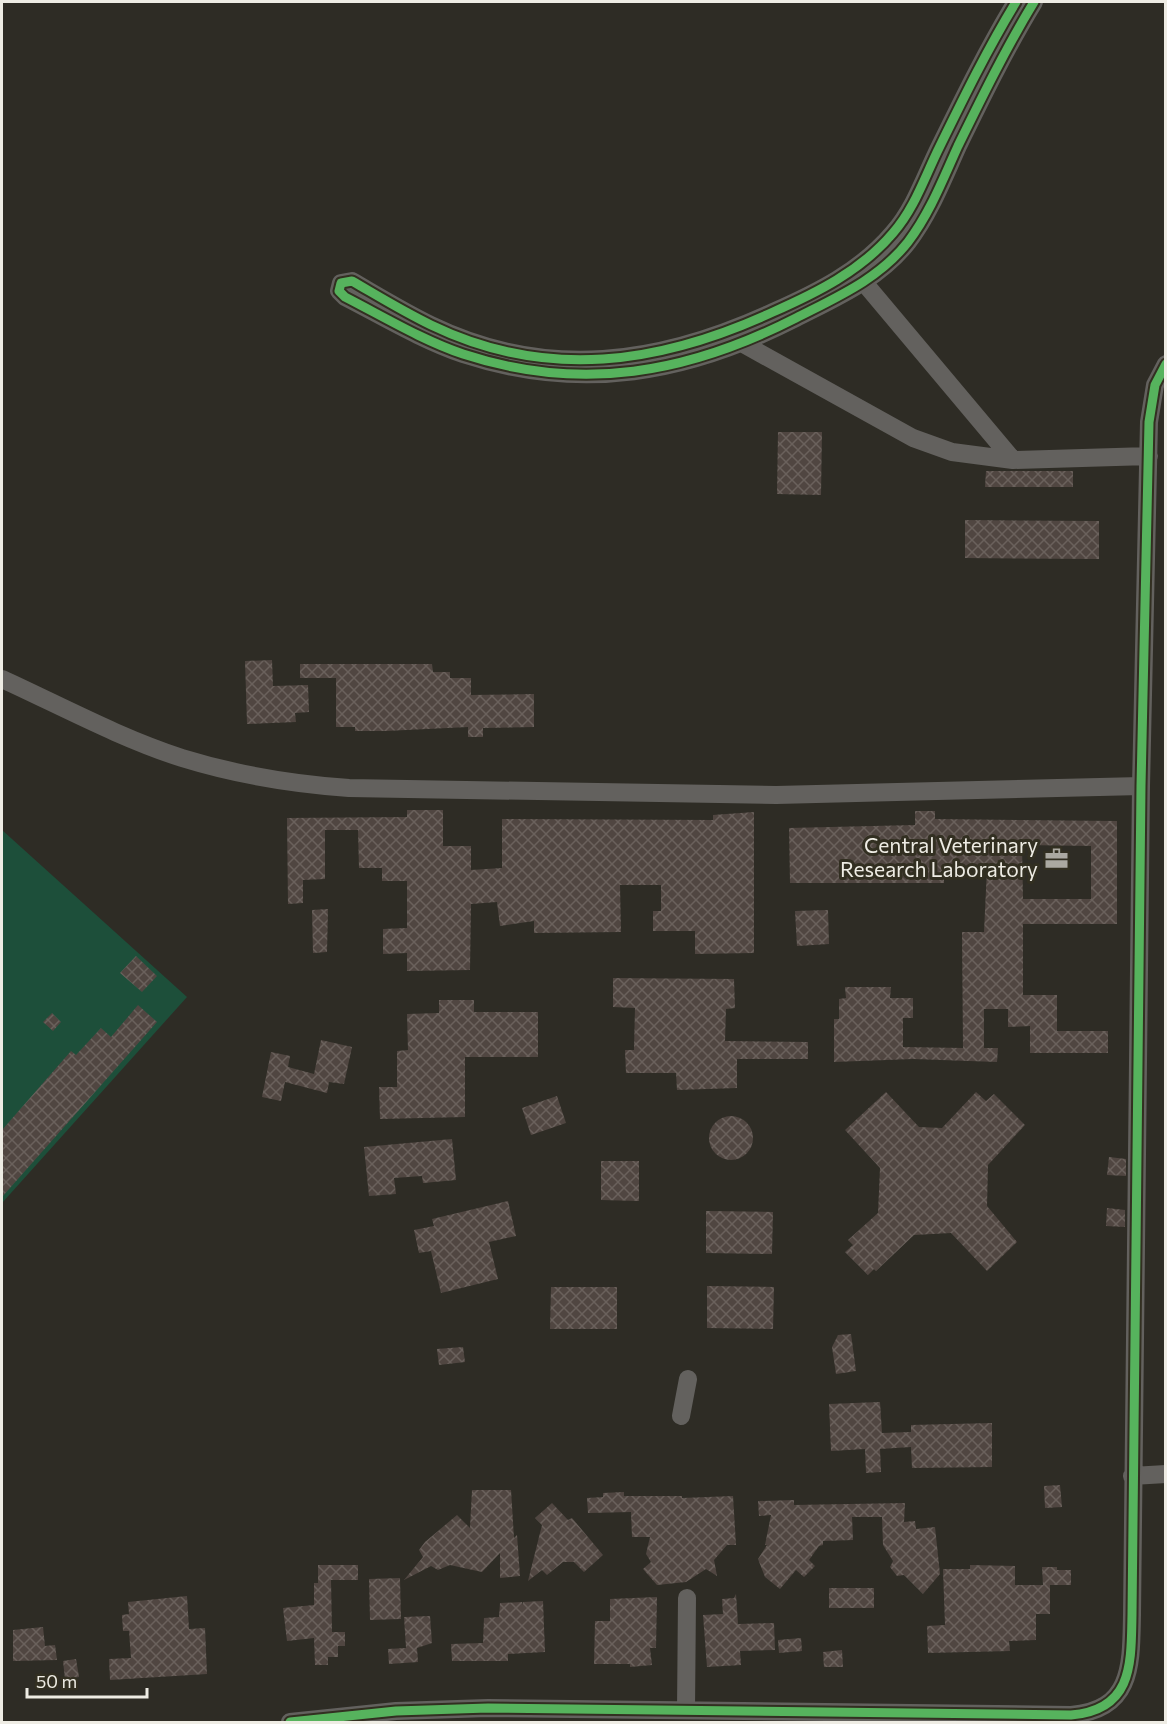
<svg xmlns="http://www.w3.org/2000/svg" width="1167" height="1724" font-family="Commissioner,sans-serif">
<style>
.green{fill:#1d4f3a}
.building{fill:url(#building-cross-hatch);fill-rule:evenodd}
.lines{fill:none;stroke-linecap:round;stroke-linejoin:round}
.minor{stroke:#63615e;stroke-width:18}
.cycleway-casing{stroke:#322f21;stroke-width:13}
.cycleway{stroke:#56b35d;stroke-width:9}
.labels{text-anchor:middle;stroke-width:6;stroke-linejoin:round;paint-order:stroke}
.poi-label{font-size:21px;fill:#eeece4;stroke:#322f21;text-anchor:end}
</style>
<defs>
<pattern id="building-cross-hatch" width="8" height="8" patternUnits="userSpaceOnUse" patternTransform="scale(1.5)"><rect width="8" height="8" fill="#504641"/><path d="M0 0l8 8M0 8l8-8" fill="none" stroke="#6a615c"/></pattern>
</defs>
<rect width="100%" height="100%" fill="#2e2c25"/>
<!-- green -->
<path class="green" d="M 2,830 L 187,997 L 2,1203 Z"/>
<!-- building -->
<path class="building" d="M 778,432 L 822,432 L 821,495 L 777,494 Z
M 986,471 L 1073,471 L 1073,487 L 985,487 Z
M 965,520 L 1099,521 L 1099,559 L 965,558 Z
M 272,660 L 273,686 L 308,685 L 309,712 L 295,713 L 296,722 L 247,724 L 245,661 Z
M 300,664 L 432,664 L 433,672 L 450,672 L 450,678 L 471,678 L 471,695 L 534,694 L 534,727 L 483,728 L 483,737 L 468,737 L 468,727 L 386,731 L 355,731 L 355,727 L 336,727 L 336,678 L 300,678 Z
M 407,810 L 443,810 L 443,846 L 471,846 L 471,870 L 502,868 L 502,819 L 713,820 L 713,815 L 754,812 L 754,953 L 695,954 L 695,931 L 653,931 L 653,911 L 661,911 L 661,885 L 620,885 L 621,932 L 534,933 L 534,921 L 500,926 L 497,902 L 471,904 L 470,970 L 407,971 L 407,953 L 383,954 L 383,929 L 407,928 L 407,881 L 382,881 L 382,868 L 359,868 L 358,830 L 325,830 L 325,879 L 303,880 L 303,903 L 288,904 L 287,818 L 407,817 Z
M 915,811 L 935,811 L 935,819 L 1117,821 L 1117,924 L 1023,924 L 1023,995 L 1057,995 L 1057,1031 L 1108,1031 L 1108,1053 L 1030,1053 L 1030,1026 L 1008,1027 L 1008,1009 L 984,1009 L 984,1048 L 998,1048 L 997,1062 L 913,1059 L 834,1062 L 834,1019 L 839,1019 L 839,999 L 846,998 L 845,987 L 891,987 L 890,998 L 913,998 L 913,1018 L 903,1018 L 903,1047 L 963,1048 L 962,932 L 984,932 L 987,868 L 944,868 L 944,883 L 790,883 L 789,828 L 915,825 ZM 1022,845 L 1091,846 L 1091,899 L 1023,899 Z
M 328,909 L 327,952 L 313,953 L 312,910 Z
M 828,910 L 829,944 L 797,946 L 795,911 Z
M 136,956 L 157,976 L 142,992 L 120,973 Z
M 613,978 L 734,979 L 735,1008 L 726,1009 L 725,1041 L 808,1042 L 808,1059 L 737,1059 L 737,1088 L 677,1090 L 676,1073 L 626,1073 L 625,1050 L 634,1050 L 635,1008 L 613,1007 Z
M 439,1000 L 474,1000 L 474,1012 L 538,1012 L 538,1057 L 465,1057 L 465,1117 L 380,1119 L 379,1087 L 397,1087 L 397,1051 L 408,1050 L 407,1014 L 439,1013 Z
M 138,1005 L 157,1022 L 2,1197 L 2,1130 L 71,1051 L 76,1055 L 101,1028 L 111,1037 Z
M 52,1013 L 61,1022 L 53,1031 L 43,1022 Z
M 321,1040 L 352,1047 L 344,1084 L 329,1082 L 327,1093 L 285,1082 L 281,1101 L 262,1097 L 271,1052 L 290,1056 L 288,1067 L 314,1074 Z
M 886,1092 L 919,1127 L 942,1128 L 976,1092 L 986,1101 L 994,1094 L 1025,1125 L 988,1165 L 987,1206 L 1017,1242 L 987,1271 L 951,1233 L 914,1235 L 876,1271 L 874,1269 L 868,1275 L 845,1252 L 853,1245 L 848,1240 L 878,1213 L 880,1168 L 845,1130 Z
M 557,1096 L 566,1123 L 531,1135 L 522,1108 Z
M709 1138a22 22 0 1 1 44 0a22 22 0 1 1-44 0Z
M 452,1139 L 456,1180 L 423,1183 L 422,1176 L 394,1178 L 396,1194 L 369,1196 L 364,1147 Z
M 1109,1157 L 1126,1159 L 1126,1176 L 1107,1175 Z
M 601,1161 L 639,1161 L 639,1201 L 601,1200 Z
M 508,1201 L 516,1236 L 489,1242 L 498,1279 L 441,1293 L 431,1251 L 419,1253 L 414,1230 L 434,1226 L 432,1219 Z
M 1107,1208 L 1125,1210 L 1125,1227 L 1106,1226 Z
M 706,1211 L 773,1212 L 772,1254 L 706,1253 Z
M 707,1286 L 774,1287 L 773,1329 L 707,1328 Z
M 551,1287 L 617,1287 L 617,1329 L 550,1329 Z
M 851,1334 L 856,1371 L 836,1374 L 832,1347 L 838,1335 Z
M 463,1347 L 465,1362 L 439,1365 L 437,1349 Z
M 880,1402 L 882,1433 L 911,1432 L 911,1425 L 992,1423 L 992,1467 L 912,1468 L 911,1447 L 880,1449 L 881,1472 L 866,1473 L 865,1449 L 831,1451 L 829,1404 Z
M 1060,1485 L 1062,1507 L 1045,1508 L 1044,1486 Z
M 472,1490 L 511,1490 L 514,1538 L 517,1535 L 520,1576 L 500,1578 L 500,1553 L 482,1572 L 450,1565 L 438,1570 L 431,1566 L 404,1580 L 423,1557 L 419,1550 L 425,1542 L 457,1515 L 470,1528 Z
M 624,1492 L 624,1496 L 682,1496 L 682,1498 L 733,1496 L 736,1545 L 727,1545 L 714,1560 L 717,1576 L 706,1569 L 686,1582 L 657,1585 L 643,1569 L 651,1562 L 646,1554 L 650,1537 L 632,1537 L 631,1512 L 588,1513 L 587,1498 L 603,1497 L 603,1493 Z
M 794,1500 L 794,1505 L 905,1503 L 904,1522 L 915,1521 L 916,1529 L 935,1527 L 940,1574 L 923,1594 L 904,1575 L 897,1576 L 890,1567 L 893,1561 L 883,1545 L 882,1517 L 852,1517 L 853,1540 L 823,1541 L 823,1545 L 819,1546 L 809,1560 L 815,1566 L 804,1577 L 796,1570 L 780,1589 L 765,1577 L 758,1559 L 767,1545 L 765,1545 L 771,1515 L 759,1516 L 758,1501 Z
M 552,1503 L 568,1520 L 572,1518 L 603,1555 L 584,1572 L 574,1562 L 563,1562 L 547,1575 L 542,1570 L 528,1581 L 542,1525 L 535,1518 Z
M 318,1565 L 358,1565 L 358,1580 L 331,1580 L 332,1632 L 345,1632 L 345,1646 L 338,1646 L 338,1657 L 328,1657 L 328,1665 L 315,1665 L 314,1638 L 287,1641 L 283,1608 L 314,1605 L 314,1583 L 318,1583 Z
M 970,1565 L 1015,1566 L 1015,1585 L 1043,1585 L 1042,1567 L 1057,1567 L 1057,1570 L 1071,1570 L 1071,1585 L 1050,1585 L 1050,1614 L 1036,1614 L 1036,1640 L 1009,1641 L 1010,1651 L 928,1653 L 927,1626 L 945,1625 L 943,1569 L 970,1569 Z
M 400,1578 L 401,1619 L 370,1620 L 369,1579 Z
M 829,1588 L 874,1588 L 874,1608 L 829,1608 Z
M 736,1594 L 738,1624 L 774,1623 L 775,1650 L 740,1651 L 741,1665 L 707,1667 L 703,1615 L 723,1614 L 722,1599 L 734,1598 Z
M 187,1596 L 189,1629 L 205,1628 L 207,1674 L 110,1680 L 109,1659 L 131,1658 L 129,1631 L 123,1631 L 122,1615 L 129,1614 L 128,1602 Z
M 657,1597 L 656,1648 L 650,1648 L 652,1665 L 630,1667 L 630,1664 L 594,1664 L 595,1621 L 610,1621 L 610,1599 Z
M 543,1601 L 545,1652 L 508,1654 L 508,1661 L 452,1661 L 451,1644 L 483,1643 L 484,1618 L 499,1617 L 500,1603 L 522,1602 L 523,1605 L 523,1602 Z
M 430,1616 L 432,1643 L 417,1648 L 418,1662 L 389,1664 L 388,1649 L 406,1648 L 404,1617 Z
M 43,1627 L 45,1646 L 55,1645 L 57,1660 L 13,1661 L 13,1630 Z
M 801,1638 L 802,1651 L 779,1653 L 778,1640 Z
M 842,1650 L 843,1667 L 824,1667 L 823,1652 Z
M 76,1659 L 79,1677 L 65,1679 L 63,1661 Z"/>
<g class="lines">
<!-- minor -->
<path class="minor" d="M 1016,2 C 988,48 964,97 940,146 C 925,176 915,208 893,233 C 861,271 816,293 773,312 C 660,364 547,381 431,325 C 404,312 378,296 352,281 L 341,283 L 339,291 L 345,297 C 384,317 422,340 463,354 C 582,393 688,373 796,318 C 837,297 879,279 908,242 C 930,213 943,179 958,146 C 982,97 1006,48 1034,2
M 856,273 L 1013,460
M 738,341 L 913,438 L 952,452 L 1013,460 L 1149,456
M 2,679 C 61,706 120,738 182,758 C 237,775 292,784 349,788 L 776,795 L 1141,786
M 681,1416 L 688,1379
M 1132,1476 L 1166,1474
M 686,1710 L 687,1598
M 290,1722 L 396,1711 L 488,1708 L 1071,1715 C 1133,1710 1131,1664 1132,1615 L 1141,786 L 1149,422 L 1155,385 L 1166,364"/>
<defs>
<path id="cycleway" d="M 1016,2 C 988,48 964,97 940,146 C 925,176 915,208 893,233 C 861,271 816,293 773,312 C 660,364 547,381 431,325 C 404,312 378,296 352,281 L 341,283 L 339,291 L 345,297 C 384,317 422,340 463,354 C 582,393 688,373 796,318 C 837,297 879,279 908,242 C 930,213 943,179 958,146 C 982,97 1006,48 1034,2
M 290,1722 L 396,1711 L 488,1708 L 1071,1715 C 1133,1710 1131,1664 1132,1615 L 1141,786 L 1149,422 L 1155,385 L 1166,364"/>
</defs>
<!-- cycleway casing -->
<use href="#cycleway" class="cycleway-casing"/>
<!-- cycleway -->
<use href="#cycleway" class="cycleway"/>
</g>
<!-- icons -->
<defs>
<symbol id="office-bare" viewBox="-9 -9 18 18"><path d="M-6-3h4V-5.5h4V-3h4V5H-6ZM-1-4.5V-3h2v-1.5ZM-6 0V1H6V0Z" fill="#aba9a1" stroke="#322f21" stroke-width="2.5" paint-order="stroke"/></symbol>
</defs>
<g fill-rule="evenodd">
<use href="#office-bare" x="1040" y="842" width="33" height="33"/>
</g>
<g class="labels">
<!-- poi labels -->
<g class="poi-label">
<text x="1038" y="853">Central Veterinary<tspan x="1038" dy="24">Research Laboratory</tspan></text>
</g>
</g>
<!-- border -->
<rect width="1167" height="1724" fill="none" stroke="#eeece4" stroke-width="6"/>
<!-- scale -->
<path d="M27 1688v9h120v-9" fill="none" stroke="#eeece4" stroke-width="3"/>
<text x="36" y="1688" font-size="18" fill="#eeece4" stroke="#322f21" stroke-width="4.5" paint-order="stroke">50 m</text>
</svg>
